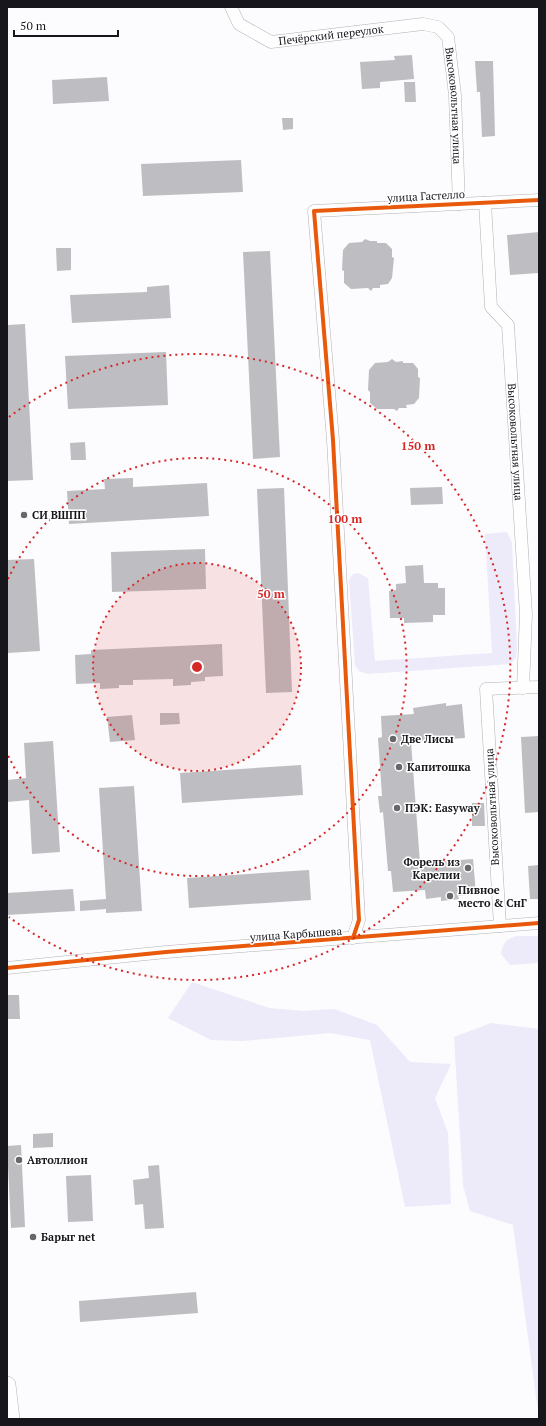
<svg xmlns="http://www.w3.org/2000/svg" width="546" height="1426" font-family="'PT Serif',serif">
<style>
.green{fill:#edeaf9}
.building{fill:#bebdc1}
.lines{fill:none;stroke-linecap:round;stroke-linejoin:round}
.street-casing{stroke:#b2b1b5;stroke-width:13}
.secondary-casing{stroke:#b2b1b5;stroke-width:18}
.street{stroke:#fffeff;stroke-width:12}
.secondary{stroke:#fffeff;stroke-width:17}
.cycleway-casing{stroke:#fff;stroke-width:6}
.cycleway{stroke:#e8590c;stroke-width:4}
.ring{fill:none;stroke:#d62828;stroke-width:2;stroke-dasharray:2 4}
.poi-dot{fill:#67666b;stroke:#fff;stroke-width:1.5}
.labels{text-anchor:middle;stroke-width:3;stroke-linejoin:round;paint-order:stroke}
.street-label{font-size:11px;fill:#17161c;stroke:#fff}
.poi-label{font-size:11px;font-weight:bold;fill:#17161c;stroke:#fff;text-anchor:start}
.centre{fill:#d62828;stroke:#fff;stroke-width:2}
.ring-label{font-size:12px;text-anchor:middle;font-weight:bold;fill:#d62828;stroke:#fff;stroke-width:3;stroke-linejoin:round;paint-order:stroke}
</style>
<rect width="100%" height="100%" fill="#fcfbfd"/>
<!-- green -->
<path class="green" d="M 507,532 L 512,543 L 517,649 L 516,658 L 510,664 L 367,674 L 359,671 L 355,665 L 349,580 L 353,574 L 358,573 L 368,578 L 375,661 L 492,653 L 485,534 Z
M 517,936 L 539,936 L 539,963 L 510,965 L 501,954 C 503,943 506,939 517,936 Z
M 192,982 L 269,1008 L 304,1011 L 334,1009 L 377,1025 L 410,1062 L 451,1064 L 435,1098 L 448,1133 L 451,1204 L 405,1207 L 370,1040 L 330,1033 L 242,1041 L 211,1040 L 168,1018 Z
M 491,1023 L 539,1029 L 539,1419 L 513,1225 L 470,1211 L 463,1185 L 454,1037 Z"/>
<!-- building -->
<path class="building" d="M 412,55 L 414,79 L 380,82 L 380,88 L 362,89 L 360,62 L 395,60 L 394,56 Z
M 475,61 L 493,61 L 495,136 L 482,137 L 480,92 L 477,92 Z
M 107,77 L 109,101 L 53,104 L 52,80 Z
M 404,82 L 415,82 L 416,102 L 405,102 Z
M 282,118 L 293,118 L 293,129 L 283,130 Z
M 241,160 L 243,192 L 143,196 L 141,164 Z
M 539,232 L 539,273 L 510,275 L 507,235 Z
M 365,239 L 370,241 L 377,241 L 377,243 L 386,243 L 392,249 L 392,257 L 394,258 L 392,278 L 388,284 L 380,285 L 380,288 L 373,288 L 371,291 L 368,288 L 351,289 L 344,283 L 344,271 L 342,270 L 343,250 L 349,243 L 362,242 Z
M 56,248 L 71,248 L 71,270 L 57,271 Z
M 270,251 L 280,457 L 253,459 L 243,252 Z
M 169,285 L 171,318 L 72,323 L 70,295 L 147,292 L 147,287 Z
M 25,324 L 33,480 L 7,481 L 7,325 Z
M 166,352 L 168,405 L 68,409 L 65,356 Z
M 392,359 L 396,362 L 403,361 L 403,363 L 413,363 L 418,369 L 418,377 L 420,378 L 419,398 L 414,404 L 406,405 L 407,408 L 399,408 L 397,411 L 394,409 L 377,409 L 370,403 L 370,392 L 368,390 L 369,370 L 375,363 L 388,362 Z
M 85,442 L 86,460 L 71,460 L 70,443 Z
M 133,478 L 133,487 L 207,483 L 209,516 L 69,524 L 67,491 L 105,489 L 104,479 Z
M 442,487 L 443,504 L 411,505 L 410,488 Z
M 284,488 L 292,692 L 266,693 L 257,489 Z
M 205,549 L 206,589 L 112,592 L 111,552 Z
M 34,559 L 40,651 L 7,653 L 7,560 Z
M 423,565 L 424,583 L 438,583 L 438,588 L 445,588 L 445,615 L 433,615 L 433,622 L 404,623 L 404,618 L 390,618 L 389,591 L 396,590 L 396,584 L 406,583 L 405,566 Z
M 222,644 L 223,676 L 205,677 L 205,681 L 191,682 L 191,685 L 173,686 L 173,679 L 133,680 L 133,685 L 119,685 L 119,688 L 100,689 L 100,683 L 76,684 L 75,655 L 91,654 L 91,650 Z
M 446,703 L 446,706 L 462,704 L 465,738 L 411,742 L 420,863 L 473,859 L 476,894 L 458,896 L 459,899 L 441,901 L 441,897 L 426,899 L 425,890 L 393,892 L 391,871 L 388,871 L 383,812 L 380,813 L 378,796 L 382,796 L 378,738 L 382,737 L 381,716 L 414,714 L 413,708 Z
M 160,713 L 179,713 L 180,724 L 160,725 Z
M 132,715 L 135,740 L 110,742 L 107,717 Z
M 539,736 L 539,812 L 525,813 L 521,737 Z
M 53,741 L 60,852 L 32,854 L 29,800 L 7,802 L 7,780 L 26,778 L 24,743 Z
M 301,765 L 303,795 L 182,803 L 180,773 Z
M 134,786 L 142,911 L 106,913 L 106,909 L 80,911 L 80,901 L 106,899 L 99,788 Z
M 472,803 L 484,803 L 485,826 L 472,826 Z
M 539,865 L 539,899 L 530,899 L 528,866 Z
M 309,870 L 311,900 L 189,908 L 187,878 Z
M 73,889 L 75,911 L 7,915 L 7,893 Z
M 7,995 L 19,995 L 20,1019 L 7,1019 Z
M 53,1133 L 53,1147 L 33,1148 L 33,1134 Z
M 21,1145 L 25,1227 L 11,1228 L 7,1146 Z
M 159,1165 L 164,1228 L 145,1229 L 143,1204 L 135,1205 L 133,1180 L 149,1178 L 148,1166 Z
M 91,1175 L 93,1221 L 68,1222 L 66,1176 Z
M 196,1292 L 198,1313 L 80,1322 L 79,1301 Z"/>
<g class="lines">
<defs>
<g id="street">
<path id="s1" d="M 231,7 L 239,24 L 271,42 L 423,24 L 438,27 L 448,37 L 455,95 L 459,204"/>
<path id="s2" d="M 485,203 L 491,307 L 508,325 L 526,614 L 523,688"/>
<path d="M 500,926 L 486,689 L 539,687"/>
<path d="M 353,938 L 359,920 L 333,440 L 314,211 L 539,200"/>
<path d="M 7,968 L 166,952 L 539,923"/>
</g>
<path id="secondary" d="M 7,1385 L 11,1419"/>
</defs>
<!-- street casing -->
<use href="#street" class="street-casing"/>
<!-- secondary casing -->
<use href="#secondary" class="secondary-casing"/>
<!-- street -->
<use href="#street" class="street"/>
<!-- secondary -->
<use href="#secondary" class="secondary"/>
<defs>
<path id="cycleway" d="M 353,938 L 359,920 L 333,440 L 314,211 L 539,200
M 7,968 L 166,952 L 539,923"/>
</defs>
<!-- cycleway casing -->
<use href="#cycleway" class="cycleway-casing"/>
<!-- cycleway -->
<use href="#cycleway" class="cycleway"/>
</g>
<!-- distance rings -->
<circle cx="197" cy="667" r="104" fill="#d62828" fill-opacity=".12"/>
<g class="ring">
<circle cx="197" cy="667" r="104"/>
<path d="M8 579A209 209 0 1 1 8 755"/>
<path d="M9 417A313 313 0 1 1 9 917"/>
</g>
<!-- markers -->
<g class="poi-dot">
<circle cx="24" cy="515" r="4"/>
<circle cx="393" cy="739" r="4"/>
<circle cx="399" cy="767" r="4"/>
<circle cx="397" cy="808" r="4"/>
<circle cx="468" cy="868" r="4"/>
<circle cx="450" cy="896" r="4"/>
<circle cx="19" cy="1160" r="4"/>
<circle cx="33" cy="1237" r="4"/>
</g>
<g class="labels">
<!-- street labels -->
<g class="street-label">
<text dy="4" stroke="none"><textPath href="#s1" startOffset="116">Печёрский переулок</textPath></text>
<text dy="4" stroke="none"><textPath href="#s1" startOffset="307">Высоковольтная улица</textPath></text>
<text transform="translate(426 196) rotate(-3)" y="4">улица Гастелло</text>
<text dy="4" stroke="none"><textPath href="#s2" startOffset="246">Высоковольтная улица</textPath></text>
<text transform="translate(492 807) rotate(-93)" y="4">Высоковольтная улица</text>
<text transform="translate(296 934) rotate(-4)" y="4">улица Карбышева</text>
</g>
<!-- poi labels -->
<g class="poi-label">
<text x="32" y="519">СИ ВШПП</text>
<text x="401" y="743">Две Лисы</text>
<text x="407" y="771">Капитошка</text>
<text x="405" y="812">ПЭК: Easyway</text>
<text x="460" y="866" text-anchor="end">Форель из<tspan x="460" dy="13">Карелии</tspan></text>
<text x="458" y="894">Пивное<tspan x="458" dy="13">место &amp; СнГ</tspan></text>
<text x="27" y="1164">Автоллион</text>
<text x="41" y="1241">Барыг net</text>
</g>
</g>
<circle cx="197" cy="667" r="6" class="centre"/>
<g class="ring-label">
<text x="418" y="450">150 m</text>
<text x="345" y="523">100 m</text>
<text x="271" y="598">50 m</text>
</g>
<!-- border -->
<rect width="546" height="1426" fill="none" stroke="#17161c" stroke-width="16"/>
<!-- scale -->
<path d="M14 30v6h104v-6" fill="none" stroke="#17161c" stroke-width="2"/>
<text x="20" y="30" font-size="12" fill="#17161c" stroke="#ffffff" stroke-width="3" paint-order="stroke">50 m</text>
</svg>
